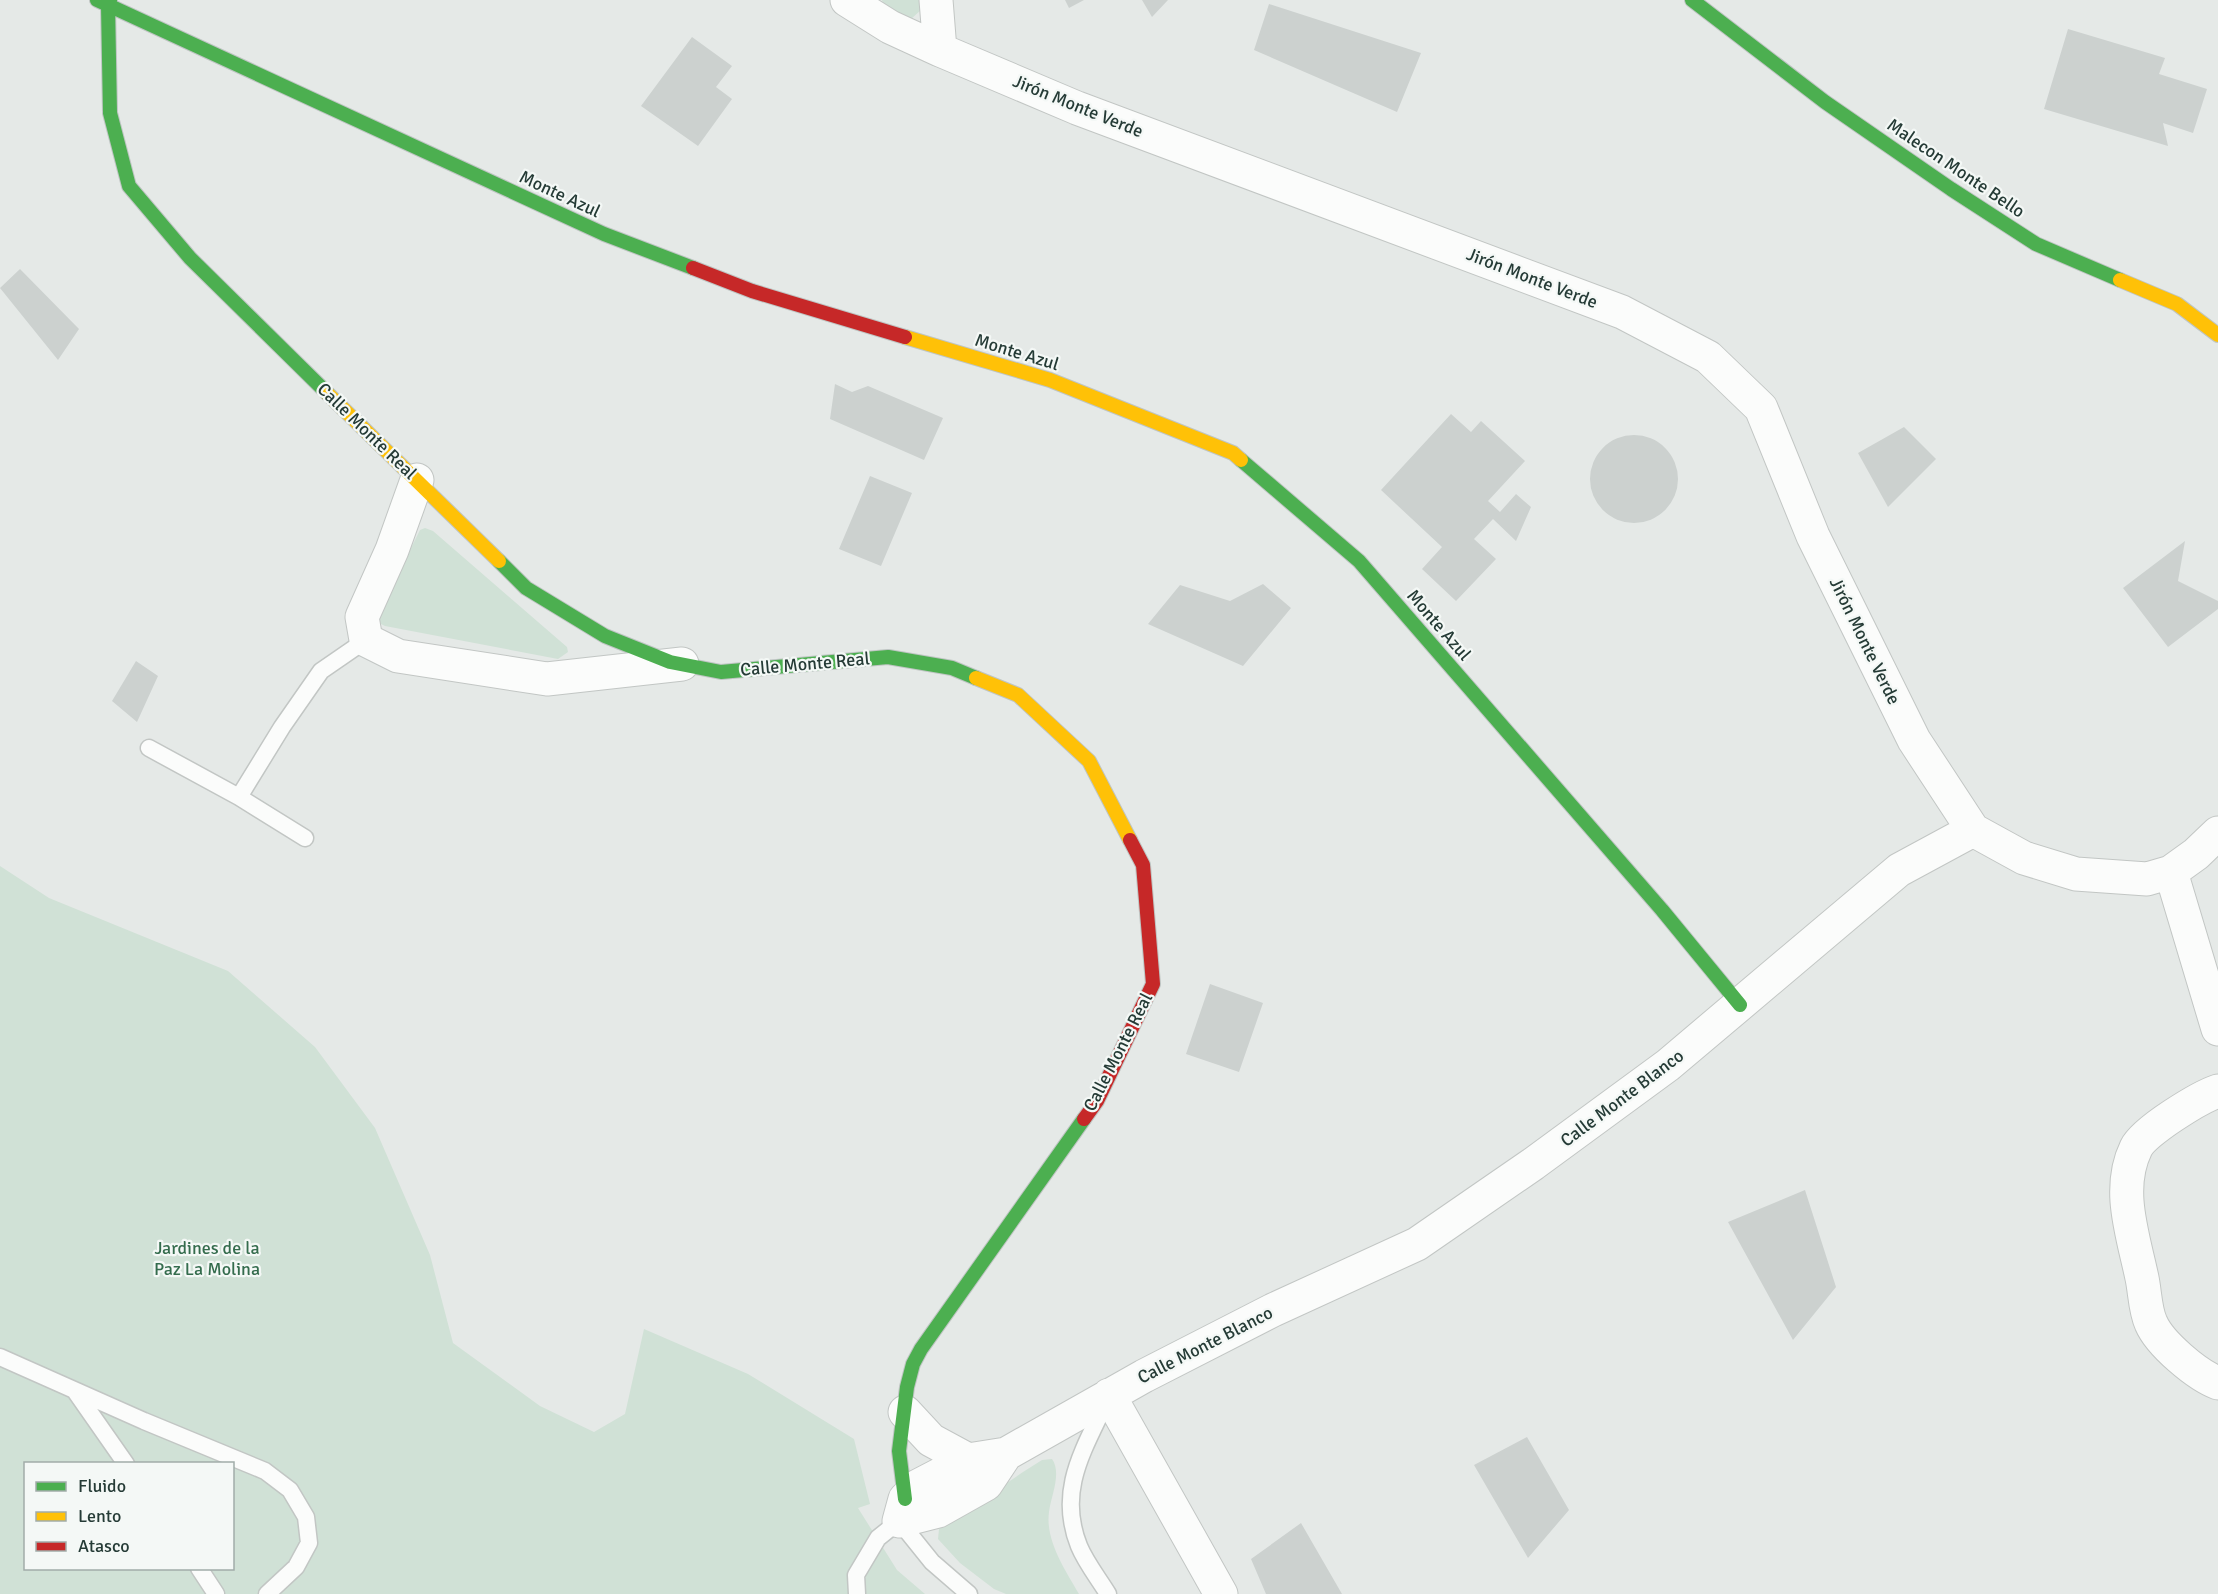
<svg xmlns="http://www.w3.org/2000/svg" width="2218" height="1594" font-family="Signika,sans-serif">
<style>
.green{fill:#d0e1d6;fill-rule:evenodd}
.building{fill:#ccd1cf}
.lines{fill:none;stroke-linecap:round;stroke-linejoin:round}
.lane-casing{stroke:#c2c6c4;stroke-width:19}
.street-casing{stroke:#c2c6c4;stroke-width:35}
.fast-casing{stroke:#bfc5c3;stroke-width:16}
.slow-casing{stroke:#bfc5c3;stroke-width:16}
.jam-casing{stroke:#bfc5c3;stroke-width:16}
.lane{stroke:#fbfcfb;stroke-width:16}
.street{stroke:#fbfcfb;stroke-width:33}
.fast{stroke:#4caf50;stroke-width:14}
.slow{stroke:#ffc107;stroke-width:14}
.jam{stroke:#c62828;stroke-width:14}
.labels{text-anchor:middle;stroke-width:4.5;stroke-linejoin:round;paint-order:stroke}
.street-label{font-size:18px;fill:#253b36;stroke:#f4f8f6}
.park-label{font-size:18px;fill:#346c4d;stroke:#f4f8f6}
</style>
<rect width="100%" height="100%" fill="#e5e9e7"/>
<!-- green -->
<path class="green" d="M 882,0 L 923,0 L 921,10 L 911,19 L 884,7 Z
M 425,528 L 433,531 L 567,647 L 568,652 L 558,659 L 385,626 L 379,623 L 376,618 L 420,530 Z
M 0,866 L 49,898 L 228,971 L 315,1047 L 375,1128 L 430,1255 L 453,1343 L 540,1406 L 594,1432 L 625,1414 L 644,1329 L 748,1374 L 854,1439 L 870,1504 L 858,1508 L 897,1570 L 925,1594 L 0,1594 ZM 26,1464 L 232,1464 L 232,1568 L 26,1568 Z
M 1052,1459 C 1062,1473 1051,1496 1049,1512 C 1045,1541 1066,1571 1079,1594 L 1006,1594 L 994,1589 L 960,1563 L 938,1539 L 939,1529 L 1023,1472 L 1042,1460 Z"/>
<!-- building -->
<path class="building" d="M 1065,0 L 1084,0 L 1069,8 Z
M 1142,0 L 1168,0 L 1152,17 Z
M 1269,4 L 1421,53 L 1397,112 L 1254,50 Z
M 2068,29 L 2165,58 L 2159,74 L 2207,89 L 2193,133 L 2163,123 L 2168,146 L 2044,109 Z
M 692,37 L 732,66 L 716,87 L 732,99 L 698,146 L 641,106 Z
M 20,269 L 79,329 L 58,360 L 0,288 Z
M 835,384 L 852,392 L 868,386 L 943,418 L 924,460 L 830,419 Z
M 1451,414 L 1471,432 L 1481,421 L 1525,461 L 1488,501 L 1500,512 L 1516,494 L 1531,507 L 1516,541 L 1493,519 L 1474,539 L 1496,559 L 1456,601 L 1422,569 L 1442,547 L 1381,490 Z
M 1904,427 L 1936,459 L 1888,507 L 1858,453 Z
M1590 479a44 44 0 1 1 88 0a44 44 0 1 1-88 0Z
M 870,476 L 912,493 L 881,566 L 839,549 Z
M 2185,541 L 2178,581 L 2218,601 L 2218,609 L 2168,647 L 2123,588 Z
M 1263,584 L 1291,608 L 1243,666 L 1148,624 L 1180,585 L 1230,601 Z
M 136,661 L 158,676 L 137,722 L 112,701 Z
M 1210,984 L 1263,1003 L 1239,1072 L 1186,1054 Z
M 1805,1190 L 1836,1287 L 1793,1340 L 1728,1222 Z
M 1527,1437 L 1569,1510 L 1528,1558 L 1474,1465 Z
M 1301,1523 L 1342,1594 L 1266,1594 L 1251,1559 Z"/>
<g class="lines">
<defs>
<path id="lane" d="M 149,748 L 239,797 L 282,727 L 321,671 L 366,640
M 239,797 L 305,838
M 0,1357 L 144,1421 L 265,1471 L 290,1490 L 306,1517 L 309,1543 L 296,1567 L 267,1594
M 75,1391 L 126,1464
M 1106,1402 C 1083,1451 1057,1491 1079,1546 C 1086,1563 1099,1579 1108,1594
M 199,1568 L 216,1594
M 857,1594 L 856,1575 L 878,1538 L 899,1521 L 932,1562 L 969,1594"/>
<path id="street" d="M 847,0 L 890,27 L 940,50 L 1077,108 L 1622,312 L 1708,357 L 1761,408 L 1813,536 L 1914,740 L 1973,830 L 2024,858 L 2076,874 L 2147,879 L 2171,872 L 2196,854 L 2218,833
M 936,0 L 940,50
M 417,480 L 392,550 L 362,617 L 366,640 L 398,656 L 547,679 L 682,664
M 2171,872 L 2218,1029
M 2218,1091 C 2200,1097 2144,1131 2136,1148 C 2116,1189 2133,1235 2142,1278 C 2145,1292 2145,1310 2151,1323 C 2160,1344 2197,1375 2218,1383
M 1109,1395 L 1221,1594
M 905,1412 L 931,1440 L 968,1460
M 1006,1454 L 986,1484 L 938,1511 L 899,1521 L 905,1499 L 918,1486 L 968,1460 L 1006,1454 L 1144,1376 L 1273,1310 L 1417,1244 L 1533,1164 L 1668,1065 L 1899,870 L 1973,830"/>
<path id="fast" d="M 97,0 L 604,234 L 693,268
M 110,0 L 108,5 L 110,113 L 129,186 L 190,258 L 328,394
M 1692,0 L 1825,102 L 1951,189 L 2036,244 L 2120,280
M 1241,460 L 1359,561 L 1662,910 L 1740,1005
M 499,561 L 526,588 L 605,636 L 670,662 L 721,672 L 888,657 L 952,668 L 976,678
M 905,1499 L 899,1451 L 907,1387 L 913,1364 L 921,1349 L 1084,1119"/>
<path id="slow" d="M 2120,280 L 2177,304 L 2218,335
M 905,337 L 1050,380 L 1233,453 L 1241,460
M 328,394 L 499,561
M 976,678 L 1018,695 L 1089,761 L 1130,840"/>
<path id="jam" d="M 693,268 L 752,291 L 905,337
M 1084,1119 L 1097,1101 L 1153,984 L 1143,865 L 1130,840"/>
</defs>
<!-- lane casing -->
<use href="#lane" class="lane-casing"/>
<!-- street casing -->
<use href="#street" class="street-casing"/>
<!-- fast casing -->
<use href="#fast" class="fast-casing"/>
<!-- slow casing -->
<use href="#slow" class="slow-casing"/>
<!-- jam casing -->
<use href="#jam" class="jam-casing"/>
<!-- lane -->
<use href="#lane" class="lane"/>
<!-- street -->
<use href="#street" class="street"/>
<!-- fast -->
<use href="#fast" class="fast"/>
<!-- slow -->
<use href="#slow" class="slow"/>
<!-- jam -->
<use href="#jam" class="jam"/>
</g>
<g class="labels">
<!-- street labels -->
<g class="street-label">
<text transform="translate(1078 106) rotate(22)" y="6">Jirón Monte Verde</text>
<text transform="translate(1956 168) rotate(34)" y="6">Malecon Monte Bello</text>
<text transform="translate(560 194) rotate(25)" y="6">Monte Azul</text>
<text transform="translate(1532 278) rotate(21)" y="6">Jirón Monte Verde</text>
<text transform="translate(1017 352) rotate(17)" y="6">Monte Azul</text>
<text transform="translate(367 431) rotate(44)" y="6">Calle Monte Real</text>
<text transform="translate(1439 625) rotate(49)" y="6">Monte Azul</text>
<text transform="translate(1865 641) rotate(64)" y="6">Jirón Monte Verde</text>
<text transform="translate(805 664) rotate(-5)" y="6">Calle Monte Real</text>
<text transform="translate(1118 1052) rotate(-63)" y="6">Calle Monte Real</text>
<text transform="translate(1622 1098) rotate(-37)" y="6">Calle Monte Blanco</text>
<text transform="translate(1205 1345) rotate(-27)" y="6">Calle Monte Blanco</text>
</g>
<!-- park labels -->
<g class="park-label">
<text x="207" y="1254">Jardines de la<tspan x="207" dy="21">Paz La Molina</tspan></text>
</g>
</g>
<!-- legend -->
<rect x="24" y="1462" width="210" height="108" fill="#f4f8f6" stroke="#a1aca9" stroke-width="1.5"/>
<rect x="36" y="1482" width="30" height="9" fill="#4caf50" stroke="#a1aca9" stroke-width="1.5"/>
<text x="78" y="1492" font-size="18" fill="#253b36">Fluido</text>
<rect x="36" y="1512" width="30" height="9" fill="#ffc107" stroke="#a1aca9" stroke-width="1.5"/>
<text x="78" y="1522" font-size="18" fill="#253b36">Lento</text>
<rect x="36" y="1542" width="30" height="9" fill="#c62828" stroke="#a1aca9" stroke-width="1.5"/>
<text x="78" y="1552" font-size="18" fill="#253b36">Atasco</text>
</svg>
